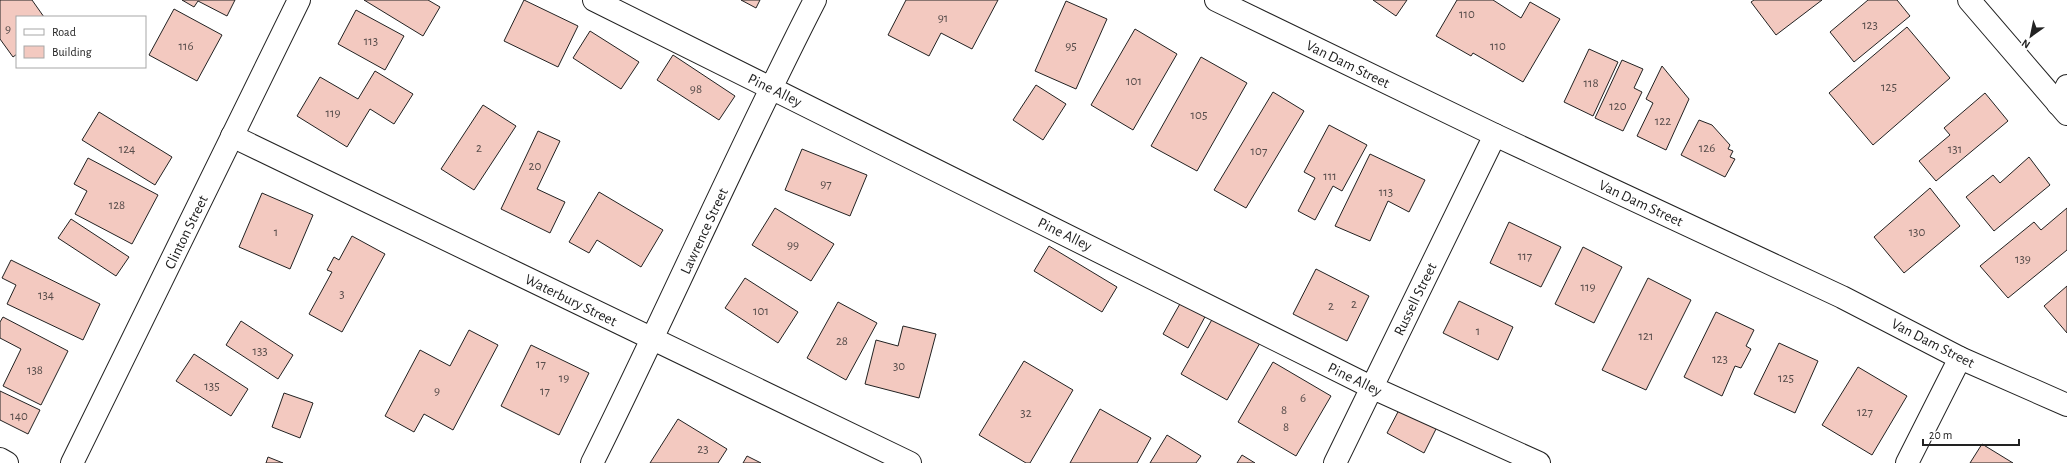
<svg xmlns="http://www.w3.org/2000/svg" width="2067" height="463" font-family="'Alegreya Sans',sans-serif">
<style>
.building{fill:#f3c9c0;stroke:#222}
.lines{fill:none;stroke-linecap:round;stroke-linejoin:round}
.street-casing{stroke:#222;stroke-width:24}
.secondary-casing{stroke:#222;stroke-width:24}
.street{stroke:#fff;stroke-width:22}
.secondary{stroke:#fff;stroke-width:22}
.labels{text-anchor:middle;stroke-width:3;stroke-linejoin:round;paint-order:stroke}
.number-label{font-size:13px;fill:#564c4a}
.street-label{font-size:15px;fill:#222;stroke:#fff}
</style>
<rect width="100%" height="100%" fill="#fff"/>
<!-- building -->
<path class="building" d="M 0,0 L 32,0 L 44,17 L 17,17 L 17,54 L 13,57 L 0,39 Z
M 182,0 L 235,0 L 227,16 L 198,1 L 194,7 Z
M 364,0 L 428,0 L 440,7 L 423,36 Z
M 524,0 L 578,26 L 558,67 L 504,41 Z
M 741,0 L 760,0 L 756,8 Z
M 906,0 L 998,0 L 972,49 L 941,33 L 929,56 L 888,35 Z
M 1373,0 L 1407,0 L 1396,16 Z
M 1457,0 L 1493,0 L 1521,18 L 1530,2 L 1560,19 L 1523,82 L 1473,53 L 1471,56 L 1436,36 Z
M 1754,0 L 1822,0 L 1776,35 L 1751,2 Z
M 1868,0 L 1897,0 L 1910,16 L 1854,62 L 1830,32 Z
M 1066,1 L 1107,19 L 1076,89 L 1035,71 Z
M 174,9 L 222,35 L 197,81 L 149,55 Z
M 356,10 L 404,36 L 385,70 L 338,44 Z
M 1907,27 L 1950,78 L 1873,145 L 1829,93 Z
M 1135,29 L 1177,54 L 1133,130 L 1091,105 Z
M 590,31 L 639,62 L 621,89 L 573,58 Z
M 1589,49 L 1618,62 L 1593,116 L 1564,102 Z
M 673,55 L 735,96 L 719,120 L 657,80 Z
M 1201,57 L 1247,83 L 1197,171 L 1151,146 Z
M 1622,60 L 1643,69 L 1634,88 L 1642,92 L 1623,131 L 1595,118 Z
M 1662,66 L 1689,99 L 1666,150 L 1637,136 L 1653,103 L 1646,99 Z
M 375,71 L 413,94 L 394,124 L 370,109 L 347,147 L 297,116 L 320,77 L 358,99 Z
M 1036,85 L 1066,104 L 1043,140 L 1013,120 Z
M 1273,92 L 1304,111 L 1246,208 L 1214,190 Z
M 1985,93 L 2008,121 L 1936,181 L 1919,161 L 1950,135 L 1944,128 Z
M 483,105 L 516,126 L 474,190 L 441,169 Z
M 99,112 L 172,157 L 155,185 L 82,140 Z
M 1699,120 L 1712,125 L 1730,145 L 1728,149 L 1733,151 L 1730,157 L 1735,159 L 1725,177 L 1681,155 Z
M 1329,125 L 1367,145 L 1342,191 L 1333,186 L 1315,220 L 1298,211 L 1315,178 L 1304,172 Z
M 538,131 L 560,141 L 537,189 L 565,202 L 550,233 L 501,209 Z
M 802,149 L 867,175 L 850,216 L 785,190 Z
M 1370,154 L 1425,180 L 1409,212 L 1388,201 L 1370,241 L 1335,226 Z
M 2029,157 L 2050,185 L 1994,231 L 1966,197 L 1993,175 L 2000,183 Z
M 88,158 L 158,195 L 132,244 L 75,214 L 87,191 L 74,184 Z
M 1930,188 L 1960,226 L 1904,273 L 1874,237 Z
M 599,192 L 663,230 L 641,267 L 597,240 L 589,253 L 569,242 Z
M 262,193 L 313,215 L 290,269 L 239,247 Z
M 775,208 L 834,244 L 811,281 L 752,245 Z
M 2067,208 L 2067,250 L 2008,298 L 1980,266 L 2034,222 L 2041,230 Z
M 71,219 L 129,257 L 116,276 L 58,238 Z
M 1509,222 L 1561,247 L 1541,287 L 1490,263 Z
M 352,236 L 385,254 L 342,332 L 309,314 L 332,272 L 327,270 L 334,257 L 339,260 Z
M 1049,246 L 1117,287 L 1102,312 L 1034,271 Z
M 1583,247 L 1622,267 L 1594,323 L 1555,304 Z
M 11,260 L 100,304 L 83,340 L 7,304 L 16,285 L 2,278 Z
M 1316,269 L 1369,296 L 1347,341 L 1293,314 Z
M 745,278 L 798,312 L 778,343 L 725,308 Z
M 1648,278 L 1691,300 L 1646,390 L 1602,370 Z
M 2067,286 L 2067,333 L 2044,306 Z
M 1459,301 L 1513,327 L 1498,360 L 1443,333 Z
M 838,302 L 877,323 L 846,380 L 807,358 Z
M 1181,302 L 1206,315 L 1188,348 L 1163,334 Z
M 1716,312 L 1754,330 L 1746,346 L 1751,349 L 1741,368 L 1735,366 L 1722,396 L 1684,377 Z
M 1214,316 L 1260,343 L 1227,400 L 1181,374 Z
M 3,317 L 68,351 L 41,405 L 3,386 L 21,349 L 0,338 L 0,322 Z
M 241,321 L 293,355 L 278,379 L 226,345 Z
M 903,326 L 936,334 L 919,398 L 865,384 L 876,340 L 898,346 Z
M 469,330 L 498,345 L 453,430 L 424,414 L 414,432 L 385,416 L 420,350 L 450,366 Z
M 1779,343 L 1818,361 L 1795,413 L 1754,394 Z
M 531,345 L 589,373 L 559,435 L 501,406 Z
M 194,354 L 248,389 L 231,416 L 176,381 Z
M 1024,361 L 1073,390 L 1030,463 L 1026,463 L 979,435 Z
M 1273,362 L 1331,396 L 1296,456 L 1238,422 Z
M 1858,367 L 1907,396 L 1872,455 L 1822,425 Z
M 0,391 L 40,410 L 28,434 L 0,420 Z
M 284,393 L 313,403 L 300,438 L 272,427 Z
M 1400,408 L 1437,427 L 1424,453 L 1387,433 Z
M 1100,409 L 1151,438 L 1137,463 L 1070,463 Z
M 678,419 L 727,449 L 718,463 L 650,463 Z
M 1167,435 L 1201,456 L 1196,463 L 1150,463 Z
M 1982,444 L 2013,463 L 1970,463 Z
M 1242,455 L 1255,463 L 1237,463 Z
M 747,456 L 761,463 L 743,463 Z
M 268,457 L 283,463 L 266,463 Z"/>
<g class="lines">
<defs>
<path id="street" d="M 594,0 L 1371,387 L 1539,463
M 2058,104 L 2067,86
M 232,136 L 910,463
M 0,459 L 7,463
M 592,463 C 668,310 737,152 815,0
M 1335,463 L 1495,135
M 1907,463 L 1960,358"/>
<path id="secondary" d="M 1216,0 L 1495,135 L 1842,297 L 1960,358 L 2067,405
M 1969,0 L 2067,114
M 72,463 L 299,0"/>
</defs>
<!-- street casing -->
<use href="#street" class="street-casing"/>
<!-- secondary casing -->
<use href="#secondary" class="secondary-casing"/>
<!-- street -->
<use href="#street" class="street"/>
<!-- secondary -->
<use href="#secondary" class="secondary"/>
</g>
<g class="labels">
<!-- number labels -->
<g class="number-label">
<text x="1467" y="18">110</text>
<text x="943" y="22">91</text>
<text x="1870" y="29">123</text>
<text x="8" y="33">9</text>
<text x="371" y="45">113</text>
<text x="186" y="50">116</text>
<text x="1071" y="50">95</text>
<text x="1498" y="50">110</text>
<text x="1134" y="85">101</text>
<text x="1591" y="87">118</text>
<text x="1889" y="91">125</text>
<text x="696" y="93">98</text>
<text x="1618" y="110">120</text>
<text x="333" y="117">119</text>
<text x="1199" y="119">105</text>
<text x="1663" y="125">122</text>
<text x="479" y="152">2</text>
<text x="1707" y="152">126</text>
<text x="127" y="153">124</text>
<text x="1955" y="153">131</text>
<text x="1259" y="155">107</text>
<text x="535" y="170">20</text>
<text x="1330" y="180">111</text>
<text x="826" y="188">97</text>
<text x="1386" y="196">113</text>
<text x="117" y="209">128</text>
<text x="276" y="236">1</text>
<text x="1917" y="236">130</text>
<text x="793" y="249">99</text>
<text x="1525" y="260">117</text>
<text x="2023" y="263">139</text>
<text x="1588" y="291">119</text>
<text x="342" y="298">3</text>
<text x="46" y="299">134</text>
<text x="1354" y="308">2</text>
<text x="1331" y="310">2</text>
<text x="761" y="315">101</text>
<text x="1478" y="335">1</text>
<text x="1646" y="340">121</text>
<text x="842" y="345">28</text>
<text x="260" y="355">133</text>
<text x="1720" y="363">123</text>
<text x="541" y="368">17</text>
<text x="899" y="370">30</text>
<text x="35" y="374">138</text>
<text x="564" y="382">19</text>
<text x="1786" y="382">125</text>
<text x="212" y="390">135</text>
<text x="437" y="395">9</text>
<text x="545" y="395">17</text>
<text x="1303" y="402">6</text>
<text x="1284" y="414">8</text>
<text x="1865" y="416">127</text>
<text x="1026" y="417">32</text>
<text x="19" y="420">140</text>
<text x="1286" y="431">8</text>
<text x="703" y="453">23</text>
</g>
<!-- street labels -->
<g class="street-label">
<text transform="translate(1348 64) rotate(26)" y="5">Van Dam Street</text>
<text transform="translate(775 90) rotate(26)" y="5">Pine Alley</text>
<text transform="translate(1641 203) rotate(25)" y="5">Van Dam Street</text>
<text transform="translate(704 231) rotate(-65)" y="5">Lawrence Street</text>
<text transform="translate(186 232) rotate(-64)" y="5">Clinton Street</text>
<text transform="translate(1065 234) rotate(26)" y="5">Pine Alley</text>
<text transform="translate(1415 299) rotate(-64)" y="5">Russell Street</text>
<text transform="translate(571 300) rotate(26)" y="5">Waterbury Street</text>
<text transform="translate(1933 343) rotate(27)" y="5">Van Dam Street</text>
<text transform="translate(1355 379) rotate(26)" y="5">Pine Alley</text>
</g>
</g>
<!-- legend -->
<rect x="16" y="16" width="130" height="52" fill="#ffffff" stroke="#a7a7a7"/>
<rect x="24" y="29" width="20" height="6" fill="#ffffff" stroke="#a7a7a7"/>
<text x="52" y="36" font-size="12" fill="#222222">Road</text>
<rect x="24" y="46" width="20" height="12" fill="#f3c9c0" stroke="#a7a7a7"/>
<text x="52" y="56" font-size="12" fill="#222222">Building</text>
<!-- north arrow -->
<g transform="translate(2031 36) rotate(213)" stroke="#ffffff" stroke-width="3" paint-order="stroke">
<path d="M0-3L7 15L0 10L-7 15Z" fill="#222222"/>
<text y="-6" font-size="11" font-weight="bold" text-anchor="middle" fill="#222222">N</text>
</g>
<!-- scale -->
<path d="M1923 439v6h96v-6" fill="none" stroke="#222222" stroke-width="2"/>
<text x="1929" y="439" font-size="12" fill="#222222" stroke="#ffffff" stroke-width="3" paint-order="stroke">20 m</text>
</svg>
